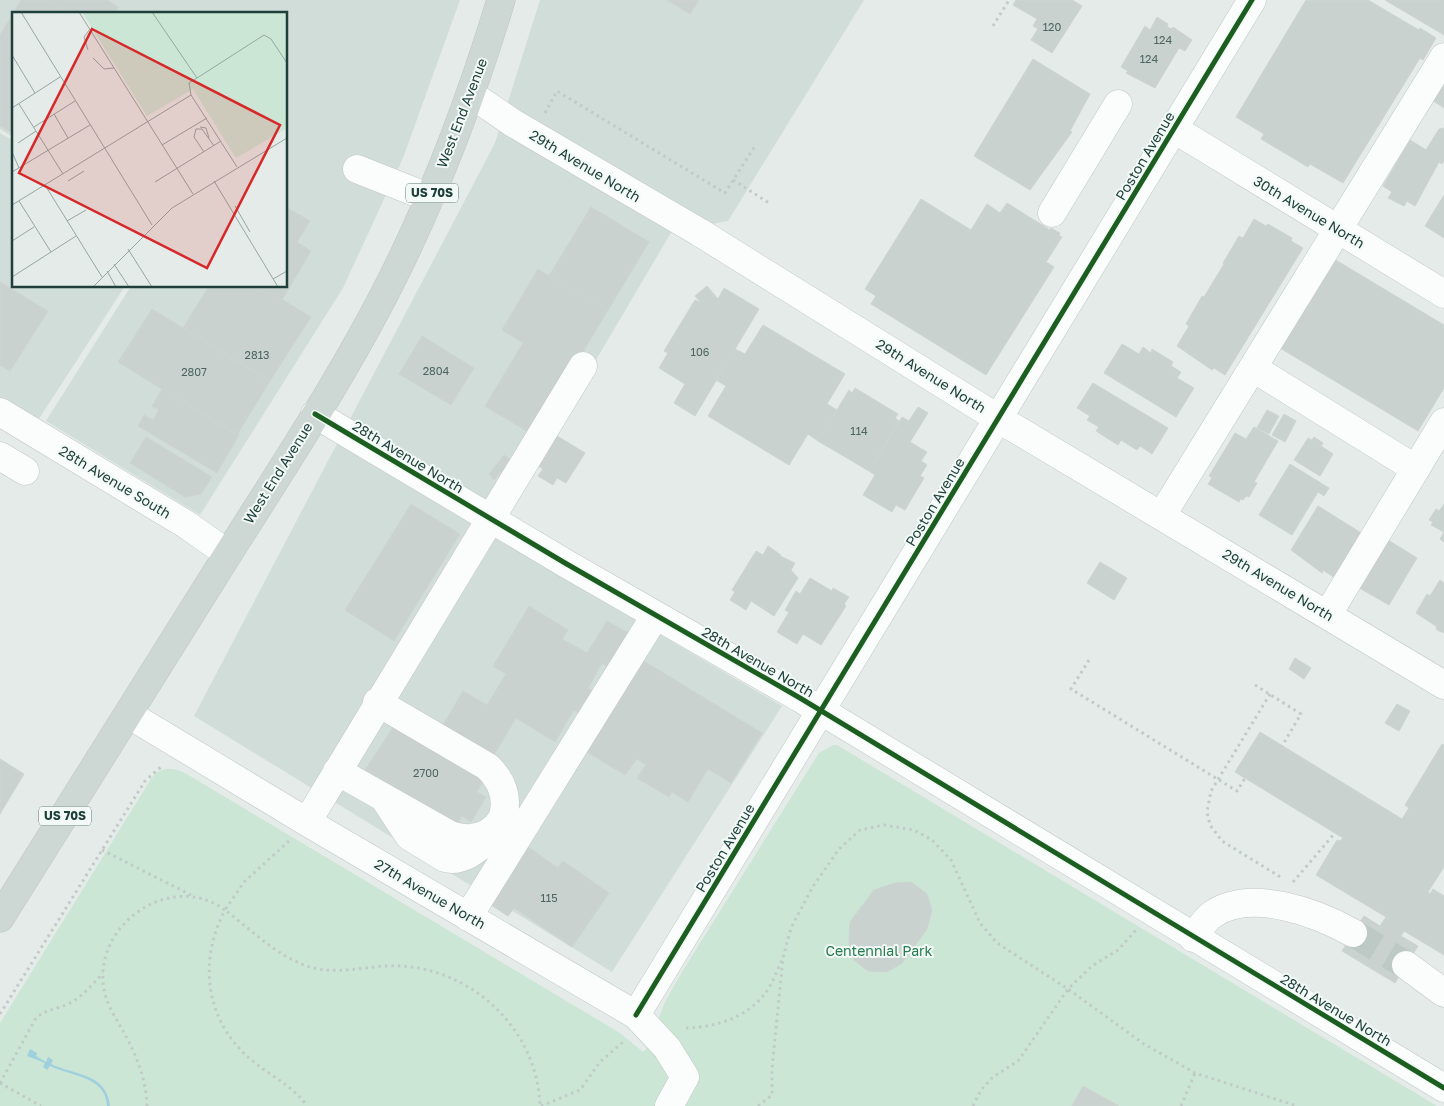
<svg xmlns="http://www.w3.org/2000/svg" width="1444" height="1106" font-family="'Golos Text',sans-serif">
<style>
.built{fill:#d1ddd8}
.green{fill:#cce6d5}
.water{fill:#a0d0de}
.building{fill:#cad2cf;stroke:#cdd4d1}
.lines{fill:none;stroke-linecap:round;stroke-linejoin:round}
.minor-tunnel{stroke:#bdc9c5;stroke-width:28;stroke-dasharray:28 14;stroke-linecap:butt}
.minor-casing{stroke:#c1c8c5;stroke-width:29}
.major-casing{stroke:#bcc7c4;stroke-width:29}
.path{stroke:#c0cbc8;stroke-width:3;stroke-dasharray:2.5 4;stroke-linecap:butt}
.minor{stroke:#fbfcfc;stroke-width:28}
.major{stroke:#cdd7d4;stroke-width:28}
.cycleway-casing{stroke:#f2f9f6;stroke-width:8}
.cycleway{stroke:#1b5e20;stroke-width:5}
.labels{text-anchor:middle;stroke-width:4;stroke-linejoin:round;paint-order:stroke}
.number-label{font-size:11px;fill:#4b6560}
.shield{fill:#f2f9f6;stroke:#5e7872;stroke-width:1}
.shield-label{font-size:12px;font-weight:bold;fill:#1f403a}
.street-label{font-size:14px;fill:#1f403a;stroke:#f2f9f6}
.park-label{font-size:14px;fill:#257c4e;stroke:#f2f9f6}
.inset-road{fill:none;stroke:#95a7a2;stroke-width:1}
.view{fill:#d62828;fill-opacity:0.15;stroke:#d62828;stroke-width:2.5}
.inset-edge{fill:none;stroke:#1f403a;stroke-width:2.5}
</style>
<rect width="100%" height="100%" fill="#e4ebe8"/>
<!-- built -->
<path class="built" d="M 0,0 L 460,0 L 403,158 L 343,288 L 200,515 L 46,421 L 131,286 L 286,286 L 286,14 L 14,14 L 14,138 L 0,129 Z
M 540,0 L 864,0 L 728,221 L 672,231 L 492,536 L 782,706 L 612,972 L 194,716 L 495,143 Z
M 0,133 L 14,141 L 14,286 L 125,286 L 31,431 L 0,412 Z"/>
<!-- green -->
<path class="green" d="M 833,745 L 837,745 L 1437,1106 L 0,1106 L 0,1023 L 151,779 C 162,764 176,768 190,776 L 620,1033 L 643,1052 L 648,1047 L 665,1002 L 682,972 L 819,753 Z"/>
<!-- water -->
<path class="water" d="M 30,1049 L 37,1053 L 36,1056 L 46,1062 L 48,1057 L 53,1060 L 51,1064 C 74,1075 107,1073 110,1106 L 107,1106 C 106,1076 70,1076 50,1066 L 47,1070 L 43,1067 L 45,1063 L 27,1056 Z"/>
<!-- building -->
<path class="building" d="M 21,0 L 46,0 L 69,14 L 14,14 L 14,134 L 0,126 L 0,35 Z
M 46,0 L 107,0 L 118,7 L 114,14 L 69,14 Z
M 667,0 L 699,0 L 690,14 Z
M 1016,0 L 1072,0 L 1082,6 L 1052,53 L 1031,40 L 1038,29 L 1033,26 L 1037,19 L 1013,5 Z
M 1306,0 L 1368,0 L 1419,30 L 1420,28 L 1436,38 L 1423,60 L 1420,58 L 1343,183 L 1310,164 L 1308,167 L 1261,139 L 1264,134 L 1236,117 Z
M 1385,0 L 1444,0 L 1444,35 Z
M 1157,17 L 1168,24 L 1167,27 L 1172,29 L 1173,27 L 1192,40 L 1185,51 L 1179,48 L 1155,88 L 1126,73 L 1128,71 L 1121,67 L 1145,26 L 1150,30 Z
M 1033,59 L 1090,94 L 1070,131 L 1072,132 L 1030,190 L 974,156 Z
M 1444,73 L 1444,108 L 1429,98 Z
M 1444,128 L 1444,161 L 1442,164 L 1439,162 L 1415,206 L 1407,201 L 1404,206 L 1388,198 L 1392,192 L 1383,186 L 1410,140 L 1426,150 L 1439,129 Z
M 1444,195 L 1444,238 L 1425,226 Z
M 921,199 L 971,230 L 987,204 L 1000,213 L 1007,203 L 1050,230 L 1051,228 L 1060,233 L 1059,236 L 1062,237 L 1046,262 L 1054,267 L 986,375 L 871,304 L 876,296 L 865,289 Z
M 286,207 L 310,221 L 297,242 L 311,251 L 282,300 L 260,286 L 286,286 Z
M 591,207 L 649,242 L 533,435 L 485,406 L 523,343 L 502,330 L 538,269 L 549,276 Z
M 591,207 L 649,242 L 608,310 L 549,276 Z
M 1254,219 L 1266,226 L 1268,224 L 1292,238 L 1291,241 L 1303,248 L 1225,375 L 1214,368 L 1212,370 L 1177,346 L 1189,326 L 1186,324 L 1202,296 L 1204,297 L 1224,264 L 1223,263 L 1239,236 L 1243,238 Z
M 1334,259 L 1444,325 L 1444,388 L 1418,431 L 1280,348 Z
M 0,282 L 48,311 L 10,371 L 0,365 Z
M 209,286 L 260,286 L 311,317 L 270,381 L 183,328 Z
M 707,286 L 718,299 L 724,288 L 759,309 L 695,416 L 674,403 L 685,384 L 659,368 L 668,353 L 664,351 L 695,300 L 701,303 L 695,296 Z
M 152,309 L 270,381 L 237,435 L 118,362 Z
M 763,325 L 845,374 L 827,404 L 837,410 L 818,441 L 808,434 L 789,465 L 708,416 L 726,386 L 716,380 L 735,349 L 745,354 Z
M 422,336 L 474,368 L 451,405 L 399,374 Z
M 1122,344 L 1139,354 L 1143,347 L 1151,353 L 1152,349 L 1173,362 L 1171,366 L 1181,372 L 1177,378 L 1194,388 L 1176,417 L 1104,373 Z
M 1093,383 L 1168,428 L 1152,454 L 1140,446 L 1137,450 L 1121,440 L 1118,445 L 1096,431 L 1099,427 L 1087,420 L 1090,416 L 1077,408 Z
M 855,388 L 898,414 L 895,418 L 899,421 L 869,471 L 818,441 L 849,390 L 852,393 Z
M 162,389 L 239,435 L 217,473 L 138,426 L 144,415 L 153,420 L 159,410 L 152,406 Z
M 918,407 L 928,413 L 910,442 L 927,452 L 921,461 L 927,465 L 920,476 L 924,478 L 905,510 L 896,505 L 892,512 L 863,495 L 875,475 L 869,471 L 902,417 L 909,421 Z
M 1267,410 L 1279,416 L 1269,434 L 1257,428 Z
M 1284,414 L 1296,421 L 1285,442 L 1272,435 Z
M 1254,427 L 1278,441 L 1254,482 L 1257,483 L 1249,497 L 1246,496 L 1243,500 L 1240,499 L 1239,502 L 1208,484 L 1212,478 L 1209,476 L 1235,433 L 1246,439 Z
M 554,434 L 585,453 L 566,483 L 557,478 L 553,485 L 538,476 L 543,469 L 535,464 Z
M 146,437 L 212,477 L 201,494 L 185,497 L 130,463 Z
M 1314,437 L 1323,443 L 1321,446 L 1333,454 L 1320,476 L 1294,460 L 1308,438 L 1312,440 Z
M 504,455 L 511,460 L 494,480 L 489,474 Z
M 1290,464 L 1329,488 L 1324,496 L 1318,492 L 1292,535 L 1259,515 Z
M 411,504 L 460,534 L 394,641 L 345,610 Z
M 1444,504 L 1444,542 L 1440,539 L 1444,532 L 1431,525 L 1433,522 L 1429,520 L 1436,509 L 1439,511 Z
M 1318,506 L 1363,534 L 1335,578 L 1323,570 L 1322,573 L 1291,550 Z
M 1383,537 L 1417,558 L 1389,605 L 1354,585 Z
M 768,546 L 781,555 L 780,556 L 795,563 L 791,570 L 798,578 L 774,616 L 751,601 L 746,610 L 730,600 L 735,592 L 732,590 L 756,551 L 763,555 Z
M 1100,562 L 1127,578 L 1114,600 L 1087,583 Z
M 810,578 L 832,591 L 833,588 L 849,597 L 844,604 L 846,606 L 821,645 L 803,634 L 797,644 L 777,632 L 789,612 L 785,610 L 796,591 L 800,594 Z
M 1440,580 L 1444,583 L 1444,633 L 1437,630 L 1436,626 L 1416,613 L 1427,594 L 1430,596 Z
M 529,606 L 568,630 L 562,639 L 587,653 L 607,621 L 634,636 L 613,670 L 602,663 L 588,688 L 596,693 L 582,715 L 574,710 L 555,742 L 516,718 L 494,755 L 443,725 L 463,691 L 487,705 L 506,674 L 493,666 Z
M 634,655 L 762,733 L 731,783 L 708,769 L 688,802 L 672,792 L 669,797 L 637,778 L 646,765 L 637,759 L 625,775 L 582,749 Z
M 1295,658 L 1311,668 L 1304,679 L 1289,669 Z
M 1397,704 L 1410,711 L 1399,731 L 1385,723 Z
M 394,726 L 486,776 L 477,792 L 486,797 L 471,822 L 462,816 L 457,825 L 365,770 Z
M 1260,732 L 1402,819 L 1409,808 L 1405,805 L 1442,744 L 1444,745 L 1444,867 L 1428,892 L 1430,894 L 1433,889 L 1444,896 L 1444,955 L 1404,931 L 1401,936 L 1418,946 L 1395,983 L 1342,951 L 1364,916 L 1380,926 L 1386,917 L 1316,875 L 1337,840 L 1340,841 L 1343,838 L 1235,772 Z
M 0,759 L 24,774 L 0,814 Z
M 527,846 L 558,868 L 563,861 L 609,893 L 572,947 L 514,908 L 508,916 L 488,903 Z
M 911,882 L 927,894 L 932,910 L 927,929 L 902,963 L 887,972 L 868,971 L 854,960 L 849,943 L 850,922 L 874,890 L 895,883 Z
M 1083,1086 L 1119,1106 L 1072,1106 Z"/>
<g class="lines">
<!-- minor-tunnel -->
<path class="minor-tunnel" d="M 1353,933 L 1406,965"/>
<defs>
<path id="minor" d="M 472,95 L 513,123 L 699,232 L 999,419 L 1444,685
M 1174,129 L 1444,294
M 357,169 L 430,198
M 1052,213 L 1118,104
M 1253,368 L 1416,469
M 0,412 L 187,525 L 228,554
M 315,414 L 565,563 L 800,698 L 1444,1088
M 0,456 L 25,471
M 1162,515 L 1444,57
M 1328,614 L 1444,422
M 128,714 L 307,822 L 636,1015 L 667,1048 L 685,1077 L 669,1106
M 337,771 L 450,835 C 471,842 490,838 502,819 C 509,799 503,782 488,767 L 377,702
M 386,801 L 409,836 L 445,858 C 461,863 478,849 489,839
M 307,822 L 583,366
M 468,917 L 655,616
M 1193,938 C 1199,930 1204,920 1213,914 C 1252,888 1317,913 1353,933
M 1406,965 L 1444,993
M 636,1015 L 1252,0"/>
<path id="major" d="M 0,918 C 72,805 142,691 213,578 C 278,474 348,371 401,261 C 442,176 474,89 501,0"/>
</defs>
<!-- minor casing -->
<use href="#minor" class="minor-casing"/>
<!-- major casing -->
<use href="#major" class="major-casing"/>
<!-- path -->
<path class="path" d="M 993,26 L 1009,0
M 545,113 L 557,91 L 725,193 L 755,146
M 733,180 L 769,203
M 1089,660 L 1071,689 L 1237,791 L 1245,778
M 1255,685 L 1301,714 L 1282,746
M 1270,694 L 1211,791 L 1207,812 L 1210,825 L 1222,841 L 1282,878
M 289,841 L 244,882 L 225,910 C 253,931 279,959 314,968 C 343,975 372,964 401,966 C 475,970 538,1032 540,1106
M 102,850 L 191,895
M 1293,882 L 1335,833
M 0,1014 L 145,781 L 162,766
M 686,1028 C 714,1027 744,1019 763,996 C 772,986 777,970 783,958
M 0,1083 L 36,1018 C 46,1009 58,1009 70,1003 C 83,996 93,984 103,973
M 0,1083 L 41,1106
M 147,1106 C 146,1078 136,1054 123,1031 C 116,1018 106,1004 104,989 C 92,925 171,870 225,910 C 197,963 206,1024 254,1062 C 272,1077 293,1086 307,1106
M 541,1106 L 580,1090 L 600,1062 L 624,1041
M 758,1106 L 772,1095 L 772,1069 L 783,958 L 791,928 L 812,888 L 839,849 L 860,830 L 884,825 L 914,830 L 932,840 L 951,860 L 980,923 L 997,943 L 1068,989 L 1144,1044 L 1195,1073 L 1297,1106
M 973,1106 L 981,1090 L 993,1077 L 1018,1061 L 1068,989 L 1092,966 L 1118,950 L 1136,930
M 1181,1106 L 1195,1073"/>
<!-- minor -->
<use href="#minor" class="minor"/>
<!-- major -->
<use href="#major" class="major"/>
<defs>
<path id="cycleway" d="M 315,414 L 565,563 L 800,698 L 1444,1088
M 636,1015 L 1252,0"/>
</defs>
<!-- cycleway casing -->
<use href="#cycleway" class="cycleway-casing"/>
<!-- cycleway -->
<use href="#cycleway" class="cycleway"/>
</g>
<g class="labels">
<!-- number labels -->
<g class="number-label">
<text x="1052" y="31">120</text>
<text x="1163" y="44">124</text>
<text x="1149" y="63">124</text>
<text x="700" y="356">106</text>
<text x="257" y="359">2813</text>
<text x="436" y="375">2804</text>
<text x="194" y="376">2807</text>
<text x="859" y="435">114</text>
<text x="426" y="777">2700</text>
<text x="549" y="902">115</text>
</g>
<!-- shield labels -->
<g class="shield">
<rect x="406" y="183.5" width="52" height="19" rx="4"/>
<rect x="39" y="806.5" width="52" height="19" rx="4"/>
</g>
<g class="shield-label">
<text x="432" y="197">US 70S</text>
<text x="65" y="820">US 70S</text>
</g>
<!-- street labels -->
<g class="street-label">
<text transform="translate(462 113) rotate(-69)" y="5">West End Avenue</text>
<text transform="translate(1145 156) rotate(-59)" y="5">Poston Avenue</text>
<text transform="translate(585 166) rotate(31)" y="5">29th Avenue North</text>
<text transform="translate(1309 212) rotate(31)" y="5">30th Avenue North</text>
<text transform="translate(931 376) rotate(32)" y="5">29th Avenue North</text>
<text transform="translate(408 457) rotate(31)" y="5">28th Avenue North</text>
<text transform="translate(278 473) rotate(-58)" y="5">West End Avenue</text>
<text transform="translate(115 482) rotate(31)" y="5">28th Avenue South</text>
<text transform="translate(935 502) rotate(-59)" y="5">Poston Avenue</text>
<text transform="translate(1278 585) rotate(31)" y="5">29th Avenue North</text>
<text transform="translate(758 662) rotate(30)" y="5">28th Avenue North</text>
<text transform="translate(725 848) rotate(-59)" y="5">Poston Avenue</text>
<text transform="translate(430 894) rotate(30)" y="5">27th Avenue North</text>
<text transform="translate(1336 1010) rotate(31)" y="5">28th Avenue North</text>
</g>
<!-- park labels -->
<g class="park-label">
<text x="879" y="956">Centennial Park</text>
</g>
</g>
<!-- overview -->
<g transform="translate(12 12)">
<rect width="275" height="275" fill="#e4ebe8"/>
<path d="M 70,0 L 275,0 L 275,116 L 224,146 L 181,77 L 135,104 Z" fill="#cce6d5"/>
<path class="inset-road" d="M 9,0 L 140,213M 67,0 L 181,182M 140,0 L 185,66 L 177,71 L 179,83 L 225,155M 76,38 L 72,25 L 78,17M 0,43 L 23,81M 81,46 L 92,57 L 102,56M 185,66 L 252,23 L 259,27 L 275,51M 7,92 L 51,162M 0,96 L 48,65M 42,102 L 56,126M 22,115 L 63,89M 188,115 L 194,116 L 197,126M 6,131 L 24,119M 150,133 L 195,106M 0,140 L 7,156M 192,140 L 182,125 L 184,117 L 190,117 L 202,134M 0,160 L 78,113M 56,169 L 72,159M 202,169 L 266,275M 143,170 L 209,129M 33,173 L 90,265M 7,189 L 39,240M 0,193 L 179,83M 223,194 L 238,220M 55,209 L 74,198M 0,229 L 22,215M 116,237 L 140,275M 102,252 L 117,275M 95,259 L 104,275M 0,265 L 64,224M 261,267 L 275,259M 81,275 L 160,196 L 275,126"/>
<path class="view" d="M 80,17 L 268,113 L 195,256 L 7,161 Z"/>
<rect width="275" height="275" class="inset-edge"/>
</g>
</svg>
